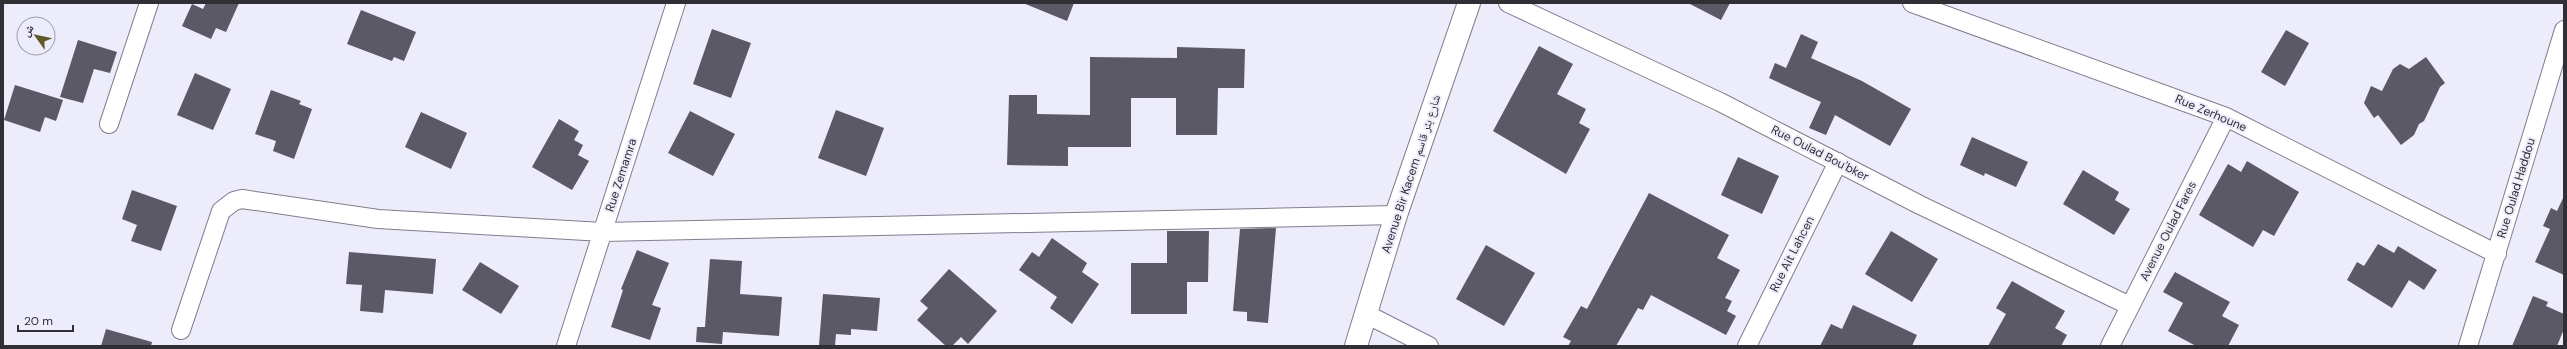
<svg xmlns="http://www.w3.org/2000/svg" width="2567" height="349" font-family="'DM Sans','Noto Naskh Arabic',sans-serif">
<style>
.building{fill:#5a5965}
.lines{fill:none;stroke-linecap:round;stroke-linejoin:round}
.minor-casing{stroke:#807e8c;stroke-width:20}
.tertiary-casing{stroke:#807e8c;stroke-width:24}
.minor{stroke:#fff;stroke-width:18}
.tertiary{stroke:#fff;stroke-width:22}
.labels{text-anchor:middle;stroke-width:4;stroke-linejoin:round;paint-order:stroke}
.street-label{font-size:12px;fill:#302f35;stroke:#edecfb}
</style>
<rect width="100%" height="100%" fill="#edecfb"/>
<!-- building -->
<path class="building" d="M 206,3 L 239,3 L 226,32 L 216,28 L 211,39 L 182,26 L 192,4 L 203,9 Z
M 1023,3 L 1074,3 L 1067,21 Z
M 1688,3 L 1730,3 L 1721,20 Z
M 361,10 L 416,32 L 404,61 L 394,57 L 392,61 L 347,44 Z
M 712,29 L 751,43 L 731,98 L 693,84 Z
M 2286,30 L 2309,43 L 2285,86 L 2261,72 Z
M 1801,34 L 1818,42 L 1811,58 L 1862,81 L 1911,109 L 1890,146 L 1835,115 L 1826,135 L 1809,128 L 1821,102 L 1769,78 L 1775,63 L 1786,68 Z
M 78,40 L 117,52 L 110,73 L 94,69 L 83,103 L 60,97 Z
M 1539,46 L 1573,64 L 1557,94 L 1586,109 L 1579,123 L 1590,129 L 1566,174 L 1493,131 Z
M 1177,47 L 1245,49 L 1244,88 L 1218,88 L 1217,135 L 1176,135 L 1176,98 L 1131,98 L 1131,147 L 1068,147 L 1068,166 L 1007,165 L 1009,95 L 1037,95 L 1037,114 L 1090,115 L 1090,57 L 1177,58 Z
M 2426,57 L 2445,83 L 2440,87 L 2424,121 L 2419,124 L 2414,135 L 2401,145 L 2378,115 L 2374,118 L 2364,103 L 2371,86 L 2382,91 L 2393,69 L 2400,64 L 2409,69 Z
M 195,73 L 231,89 L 213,130 L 177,115 Z
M 15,85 L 63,100 L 56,121 L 45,117 L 40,132 L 4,120 Z
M 271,90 L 301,101 L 299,104 L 312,109 L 294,159 L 273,151 L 276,141 L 255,134 Z
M 836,110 L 884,128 L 866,176 L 818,158 Z
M 690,111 L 735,134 L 713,176 L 668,153 Z
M 421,112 L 467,133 L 451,169 L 405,147 Z
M 559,119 L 579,131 L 574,140 L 583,145 L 578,155 L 589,161 L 572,190 L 532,167 Z
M 1972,137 L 2028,162 L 2016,187 L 1985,173 L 1984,176 L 1960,165 Z
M 1738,157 L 1779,176 L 1762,214 L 1721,195 Z
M 2247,161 L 2299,192 L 2274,236 L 2263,230 L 2253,247 L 2199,215 L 2228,164 L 2241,172 Z
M 2083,170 L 2119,192 L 2115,200 L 2130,209 L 2114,235 L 2063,204 Z
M 132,190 L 177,206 L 161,251 L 131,241 L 137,225 L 122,219 Z
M 1649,193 L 1729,235 L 1717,258 L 1740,270 L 1725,298 L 1732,301 L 1727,311 L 1736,316 L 1726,335 L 1651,295 L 1643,310 L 1638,308 L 1616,346 L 1568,346 L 1571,341 L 1563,337 L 1581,306 L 1587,309 Z
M 2564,196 L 2564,275 L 2535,262 L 2550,229 L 2543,226 L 2551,208 L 2557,211 Z
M 1276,228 L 1268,323 L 1247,321 L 1247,312 L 1233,311 L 1240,229 Z
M 1167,231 L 1209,231 L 1208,282 L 1187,282 L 1187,314 L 1131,314 L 1131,263 L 1167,263 Z
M 1891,231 L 1938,259 L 1912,302 L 1865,274 Z
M 1052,238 L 1087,263 L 1082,272 L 1099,284 L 1072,324 L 1050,308 L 1057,297 L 1019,270 L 1032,252 L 1039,257 Z
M 2378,244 L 2394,253 L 2398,246 L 2437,270 L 2424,290 L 2409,280 L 2392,308 L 2347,280 L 2357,262 L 2364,266 Z
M 1486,245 L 1535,273 L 1504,326 L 1456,299 Z
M 637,250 L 669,263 L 652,305 L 661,308 L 650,340 L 611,327 L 623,290 L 621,289 Z
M 349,252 L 436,259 L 433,294 L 385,290 L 383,313 L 360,311 L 362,285 L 346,284 Z
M 710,259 L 742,261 L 740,294 L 782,297 L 779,336 L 723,332 L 722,344 L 696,342 L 697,327 L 705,327 Z
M 480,262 L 519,286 L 501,314 L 462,290 Z
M 949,269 L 997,311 L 968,344 L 961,337 L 952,346 L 946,346 L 917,320 L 928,308 L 920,301 Z
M 2175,272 L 2230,302 L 2222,316 L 2239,325 L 2228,346 L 2196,346 L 2168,331 L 2183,303 L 2163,292 Z
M 2012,281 L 2065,311 L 2055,328 L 2067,335 L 2061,346 L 1988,346 L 2006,314 L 1996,308 Z
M 823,294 L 880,298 L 877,331 L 851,329 L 851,335 L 836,334 L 835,346 L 819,345 Z
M 2533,296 L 2548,302 L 2546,306 L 2564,314 L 2564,329 L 2557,346 L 2512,346 Z
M 1853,305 L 1917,335 L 1912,346 L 1820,346 L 1831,324 L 1842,329 Z
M 106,329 L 152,342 L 151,346 L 101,346 Z"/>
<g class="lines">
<defs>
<path id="minor" d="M 1508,3 L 1720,102 L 1920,205 L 2130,306
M 1912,3 L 2226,117 L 2497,254
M 109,124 L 149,3
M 1366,314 L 1429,346
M 181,330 L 221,211 L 234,201 L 242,199 L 378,219 L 603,232 L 1396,215
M 566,346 L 676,3
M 1747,346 L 1838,162
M 2110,346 L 2226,117
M 2468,346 L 2564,30"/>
<path id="tertiary" d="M 1356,346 L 1396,215 L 1469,3"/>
</defs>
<!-- minor casing -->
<use href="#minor" class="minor-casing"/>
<!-- tertiary casing -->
<use href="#tertiary" class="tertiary-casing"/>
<!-- minor -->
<use href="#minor" class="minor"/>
<!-- tertiary -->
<use href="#tertiary" class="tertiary"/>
</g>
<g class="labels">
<!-- street labels -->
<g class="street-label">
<text transform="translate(2211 113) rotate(23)" y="4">Rue Zerhoune</text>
<text transform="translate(1820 153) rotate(27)" y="4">Rue Oulad Bou'bker</text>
<text transform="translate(1411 174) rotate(-72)" y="4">Avenue Bir Kacem شارع بئر قاسم</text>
<text transform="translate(621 175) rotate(-72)" y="4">Rue Zemamra</text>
<text transform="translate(2516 188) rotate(-73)" y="4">Rue Oulad Haddou</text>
<text transform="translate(2168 231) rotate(-63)" y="4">Avenue Oulad Fares</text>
<text transform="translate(1792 254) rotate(-63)" y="4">Rue Ait Lahcen</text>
</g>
</g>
<!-- border -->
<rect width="2567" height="349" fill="none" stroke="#302f35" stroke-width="8"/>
<!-- north arrow -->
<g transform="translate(36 36) rotate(303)"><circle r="19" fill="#edecfb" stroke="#a1a0ac"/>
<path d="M0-3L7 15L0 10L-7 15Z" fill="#605926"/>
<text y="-6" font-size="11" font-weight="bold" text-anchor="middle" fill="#302f35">ش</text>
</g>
<!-- scale -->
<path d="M18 325v6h55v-6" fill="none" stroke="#302f35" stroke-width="2"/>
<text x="24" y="325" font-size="12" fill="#302f35" stroke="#edecfb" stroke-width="3" paint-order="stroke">20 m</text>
</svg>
